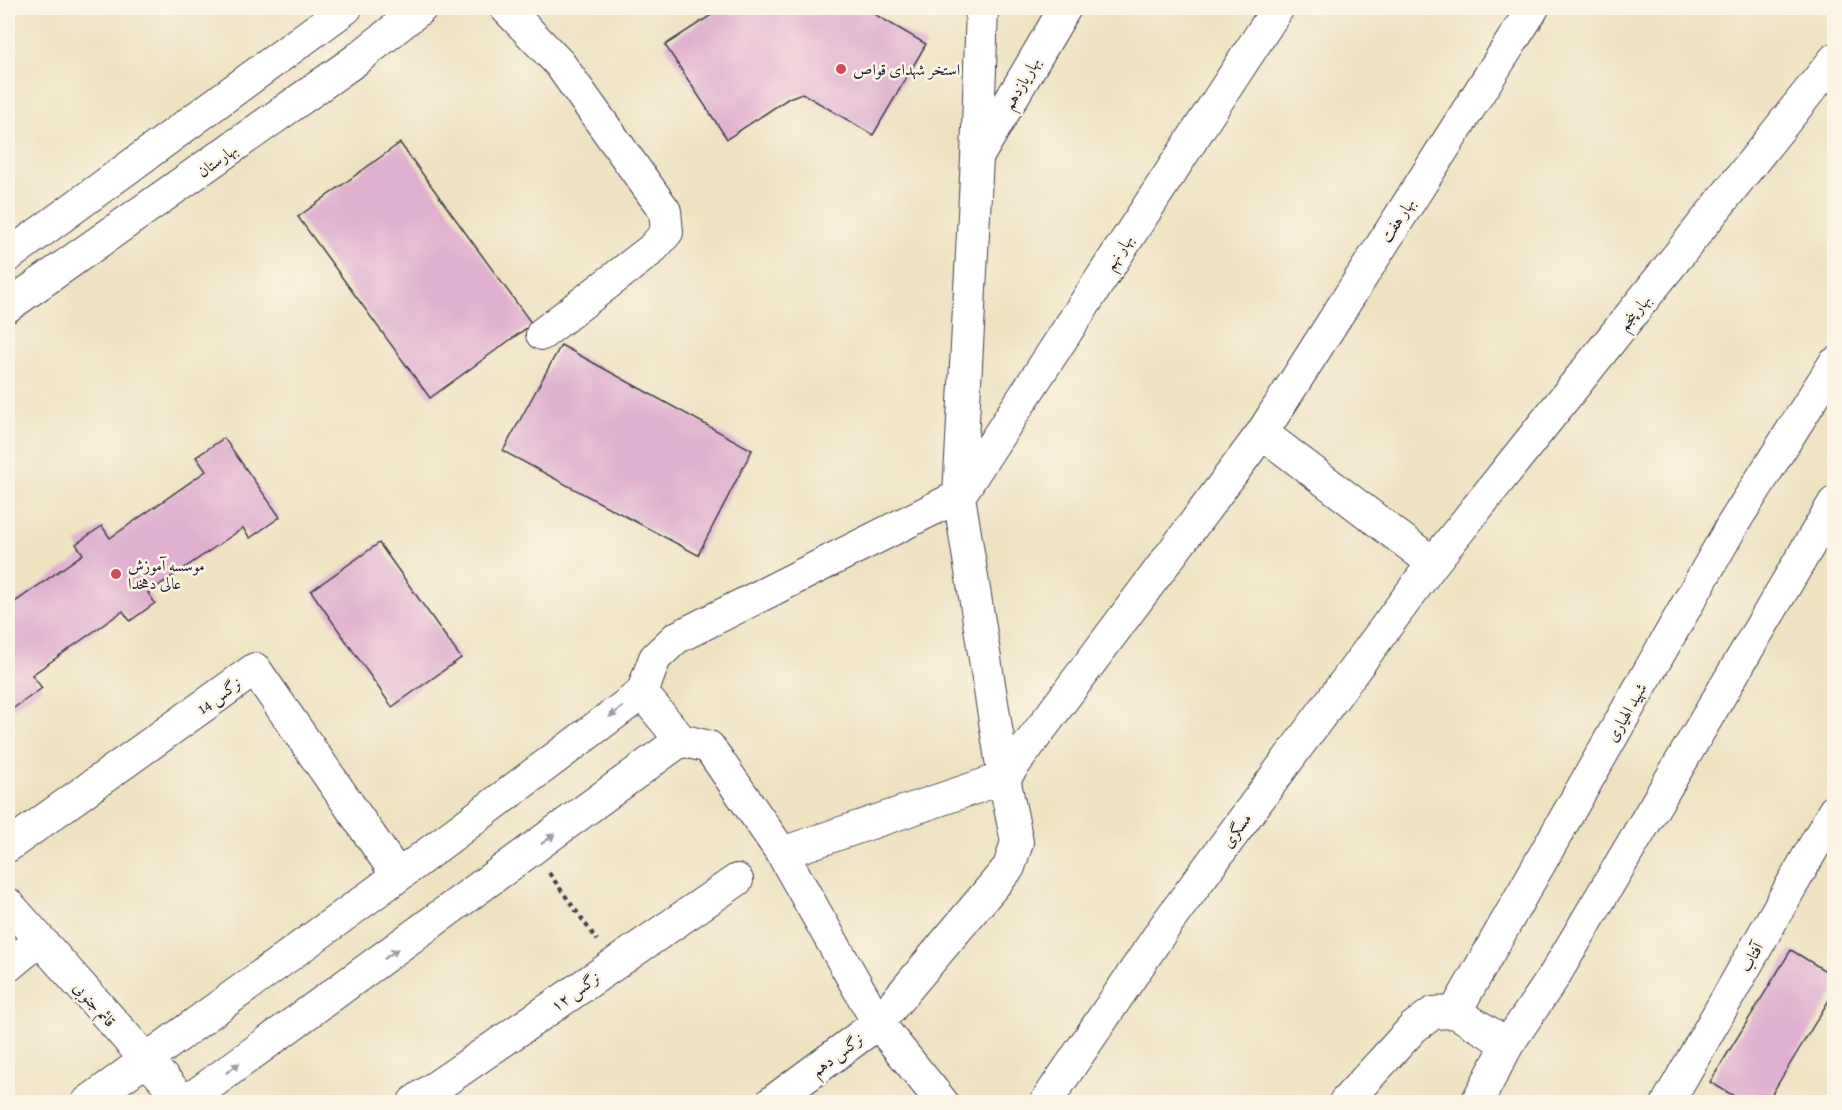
<svg xmlns="http://www.w3.org/2000/svg" width="1842" height="1110" font-family="Alegreya,Amiri,serif">
<style>
.building{fill:#e0b0d0}
.lines{fill:none;stroke-linecap:round;stroke-linejoin:round}
.minor-casing{stroke:#413f4f;stroke-width:34}
.path{stroke:#413f4f;stroke-width:4;stroke-dasharray:4.5 4.5;stroke-linecap:butt}
.minor{stroke:#fff;stroke-width:32}
.oneway{fill:#9c9ca7}
.poi-dot{fill:#d1495b;stroke:#fcf5e5;stroke-width:2}
.labels{text-anchor:middle;stroke-width:5;stroke-linejoin:round;paint-order:stroke}
.poi-label{font-size:16px;fill:#22223b;stroke:#fcf5e5;text-anchor:start}
.street-label{font-size:16px;fill:#22223b;stroke:#fcf5e5}
</style>
<rect width="100%" height="100%" fill="#fcf5e5"/>
<filter id="ink" filterUnits="userSpaceOnUse"><feTurbulence type="fractalNoise" baseFrequency=".0167" numOctaves="2"/><feDisplacementMap in="SourceGraphic" scale="12" xChannelSelector="R" yChannelSelector="G"/><feConvolveMatrix kernelMatrix="1 2 1 2 8 2 1 2 1" color-interpolation-filters="sRGB"/></filter>
<filter id="wash" filterUnits="userSpaceOnUse"><feTurbulence type="fractalNoise" baseFrequency=".008" numOctaves="4" result="noise"/><feDisplacementMap in="SourceGraphic" scale="24" xChannelSelector="R" yChannelSelector="G"/><feGaussianBlur stdDeviation="1.35" result="paint"/><feColorMatrix in="noise" values="0 0 0 0 0 0 0 0 0 0 0 0 0 0 0 0 0 1.4 0 .05"/><feComposite in="paint" operator="in"/></filter>
<g filter="url(#wash)">
<rect width="100%" height="100%" fill="#efe2c2"/>
<g id="blocks">
<!-- building -->
<path class="building" d="M 722,8 L 864,8 L 926,44 L 873,135 L 802,93 L 789,98 L 727,139 L 665,45 Z
M 400,143 L 532,324 L 430,398 L 298,217 Z
M 561,345 L 752,450 L 698,555 L 503,451 Z
M 224,438 L 280,517 L 250,538 L 243,528 L 148,593 L 155,603 L 130,621 L 123,611 L 32,675 L 42,688 L 11,710 L 8,704 L 8,607 L 83,554 L 76,544 L 102,526 L 110,538 L 206,471 L 196,457 Z
M 379,543 L 461,658 L 392,707 L 311,591 Z
M 1791,950 L 1834,976 L 1834,992 L 1767,1102 L 1744,1102 L 1710,1082 Z"/>
</g>
</g>
<g filter="url(#ink)">
<use href="#blocks" fill-opacity="0" stroke="#413f4f" stroke-width="1.5"/>
<g class="lines">
<defs>
<path id="minor" d="M 506,8 L 559,63 L 665,211 L 667,232 L 651,250 L 542,334
M 979,154 L 1065,8
M 8,256 L 346,8
M 8,306 L 356,60 L 421,8
M 1262,433 L 1433,563
M 642,693 L 655,658 L 676,638 L 959,496 L 1278,8
M 681,740 L 709,747 L 782,853 L 878,1023 L 1009,867 L 1017,842 L 1004,778 L 959,496 L 977,158 L 982,8
M 8,846 L 255,669 L 398,876
M 782,853 L 1004,778 L 1262,433 L 1533,8
M 8,904 L 184,1102
M 8,966 L 38,941
M 1508,1044 L 1455,1012 L 1733,524 L 1834,364
M 88,1102 L 398,876 L 642,693 L 681,740 L 186,1102
M 414,1102 L 737,880
M 772,1102 L 878,1023 L 942,1102
M 1046,1102 L 1168,922 L 1433,563 L 1834,60
M 1345,1102 L 1414,1027 L 1433,1013 L 1455,1012
M 1477,1102 L 1508,1044 L 1553,978 L 1834,503
M 1668,1102 L 1834,811"/>
</defs>
<!-- minor casing -->
<use href="#minor" class="minor-casing"/>
<!-- path -->
<path class="path" d="M 549,873 L 597,940"/>
<!-- minor -->
<use href="#minor" class="minor"/>
</g>
<!-- one-way arrows -->
<defs><path id="oneway-solid" d="M-6-.8H1V-3.2L6.5 0L1 3.2V.8H-6Z" transform="scale(1.5)"/></defs>
<g class="oneway">
<use href="#oneway-solid" transform="translate(616 712) rotate(143)"/>
<use href="#oneway-solid" transform="translate(548 839) rotate(-37)"/>
<use href="#oneway-solid" transform="translate(391 954) rotate(-36)"/>
<use href="#oneway-solid" transform="translate(233 1068) rotate(-36)"/>
</g>
</g>
<!-- markers -->
<g class="poi-dot">
<circle cx="841" cy="69" r="6"/>
<circle cx="116" cy="574" r="6"/>
</g>
<g class="labels">
<!-- poi labels -->
<g class="poi-label">
<text x="853" y="75">استخر شهدای قواص</text>
<text x="128" y="571">موسسه آموزش<tspan x="128" dy="18">عالی دهخدا</tspan></text>
</g>
<!-- street labels -->
<g class="street-label">
<text transform="translate(1021 83) rotate(-60)" y="6">بهار یازدهم</text>
<text transform="translate(217 160) rotate(-36)" y="6">بهارستان</text>
<text transform="translate(1397 220) rotate(-57)" y="6">بهار هفت</text>
<text transform="translate(1118 252) rotate(-57)" y="6">بهار نهم</text>
<text transform="translate(1634 312) rotate(-51)" y="6">بهار پنجم</text>
<text transform="translate(219 695) rotate(-36)" y="6">نرگس 14</text>
<text transform="translate(1626 712) rotate(-60)" y="6">شهید الهیاری</text>
<text transform="translate(1236 830) rotate(-54)" y="6">مسگری</text>
<text transform="translate(1751 957) rotate(-60)" y="6">آفتاب</text>
<text transform="translate(575 991) rotate(-35)" y="6">نرگس ۱۲</text>
<text transform="translate(95 1004) rotate(48)" y="6">قائم جنوبی</text>
<text transform="translate(837 1054) rotate(-37)" y="6">نرگس دهم</text>
</g>
</g>
<!-- margin -->
<rect width="1842" height="1110" fill="none" stroke="#fcf5e5" stroke-width="30"/>
</svg>
